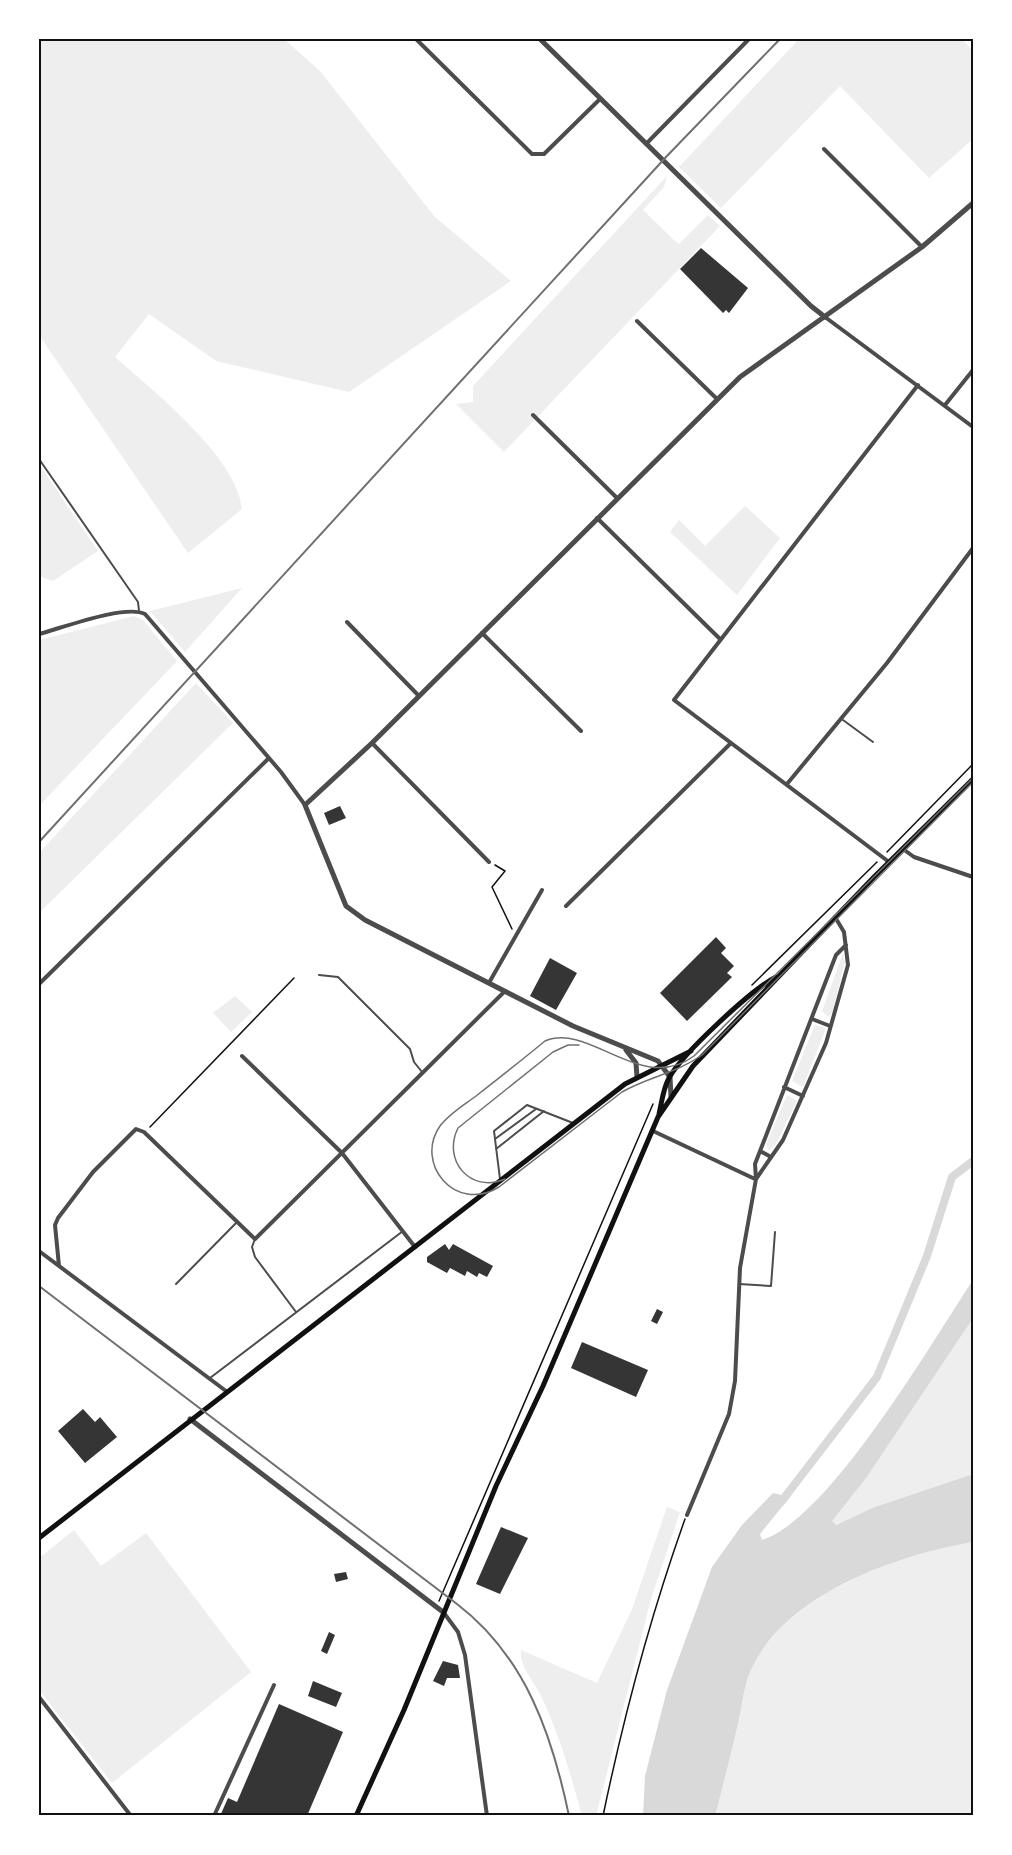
<svg xmlns="http://www.w3.org/2000/svg" width="1012" height="1855" font-family="Manrope,sans-serif">
<style>
.green{fill:#eee}
.water{fill:#d9d9d9}
.lines{fill:none;stroke-linecap:round;stroke-linejoin:round}
.canal{stroke:#d9d9d9;stroke-width:8}
.building{fill:#353535}
.path{stroke:#111;stroke-width:1.5}
.service{stroke:#4c4c4c;stroke-width:2}
.minor{stroke:#4c4c4c;stroke-width:4}
.tertiary{stroke:#4c4c4c;stroke-width:5}
.secondary{stroke:#111;stroke-width:5}
.tram{stroke:#707070;stroke-width:1.5}
.rail{stroke:#707070;stroke-width:2}
.neatline{fill:none;stroke:#111;stroke-width:2}
</style>
<rect width="100%" height="100%" fill="#fff"/>
<!-- green -->
<path class="green" d="M 39,39 L 284,39 L 320,71 L 435,217 L 511,281 L 349,392 L 216,361 L 149,314 L 115,357 C 153,391 237,457 242,509 L 188,553 L 39,335 Z
M 799,39 L 962,39 L 973,51 L 973,139 L 929,178 L 840,86 L 721,208 L 679,167 Z
M 667,176 L 664,187 L 643,210 L 674,240 L 679,244 L 708,215 L 720,226 L 504,452 L 456,404 L 473,402 L 473,386 Z
M 39,464 L 98,551 L 53,581 L 39,576 Z
M 745,506 L 780,538 L 737,595 L 670,532 L 679,520 L 705,546 Z
M 242,588 L 185,652 L 150,611 Z
M 134,616 L 143,620 L 177,661 L 39,806 L 39,640 Z
M 196,683 L 233,723 L 39,913 L 39,853 Z
M 843,953 L 845,962 L 832,1013 L 828,1017 L 822,1011 Z
M 235,996 L 252,1012 L 231,1032 L 213,1013 Z
M 815,1025 L 826,1028 L 803,1087 L 792,1081 Z
M 787,1095 L 797,1101 L 776,1144 L 769,1151 L 766,1144 Z
M 973,1306 L 973,1474 L 872,1508 L 818,1533 Z
M 667,1507 L 680,1512 L 651,1599 L 596,1816 L 582,1816 C 571,1775 558,1730 539,1692 C 532,1679 519,1665 521,1650 L 597,1683 L 632,1609 Z
M 74,1530 L 101,1566 L 146,1533 L 251,1672 L 112,1783 L 39,1690 L 39,1558 Z
M 973,1542 L 973,1816 L 714,1816 C 723,1782 731,1748 739,1714 C 743,1700 745,1683 751,1670 C 786,1594 897,1555 973,1542 Z"/>
<!-- water -->
<path class="water" d="M 973,1280 L 973,1318 L 866,1478 L 832,1521 L 836,1525 L 872,1508 L 973,1474 L 973,1542 C 897,1555 785,1594 751,1670 C 744,1685 742,1706 738,1723 C 731,1754 723,1785 715,1816 L 643,1816 L 645,1776 L 667,1690 L 712,1567 L 742,1525 L 773,1493 L 790,1497 L 760,1534 L 762,1540 C 830,1518 931,1343 973,1280 Z"/>
<g class="lines">
<!-- canal -->
<path class="canal" d="M 781,1502 L 877,1377 L 927,1256 L 952,1177 L 973,1161"/>
</g>
<!-- building -->
<path class="building" d="M 701,248 L 748,288 L 729,313 L 726,310 L 723,313 L 680,269 Z
M 340,806 L 346,818 L 329,825 L 324,813 Z
M 716,937 L 726,948 L 721,953 L 734,966 L 727,973 L 732,977 L 687,1021 L 660,993 Z
M 550,958 L 577,973 L 556,1010 L 530,996 Z
M 445,1244 L 449,1250 L 453,1244 L 493,1266 L 487,1277 L 479,1273 L 477,1277 L 467,1271 L 465,1276 L 450,1268 L 447,1273 L 427,1262 L 427,1257 Z
M 657,1309 L 663,1312 L 657,1324 L 651,1321 Z
M 582,1342 L 648,1370 L 636,1397 L 571,1368 Z
M 83,1409 L 95,1422 L 100,1417 L 117,1437 L 85,1463 L 58,1431 Z
M 501,1527 L 528,1538 L 500,1594 L 476,1584 Z
M 346,1572 L 348,1579 L 336,1582 L 334,1574 Z
M 329,1632 L 335,1635 L 327,1654 L 321,1651 Z
M 443,1661 L 458,1665 L 460,1678 L 447,1678 L 444,1686 L 433,1681 Z
M 313,1681 L 342,1693 L 336,1707 L 308,1696 Z
M 279,1704 L 343,1732 L 307,1816 L 220,1816 L 228,1798 L 237,1802 Z"/>
<g class="lines">
<!-- path -->
<path class="path" d="M 887,852 L 973,764
M 495,865 L 505,871 L 492,887 L 512,929
M 752,985 L 877,862
M 150,1127 L 294,978
M 439,1601 L 653,1104
M 603,1816 C 624,1715 650,1617 685,1519"/>
<!-- service -->
<path class="service" d="M 39,459 L 138,602 L 139,611
M 843,720 L 873,742
M 319,975 L 338,977 L 410,1049 L 414,1062 L 422,1072
M 495,1139 L 536,1109
M 496,1149 L 544,1111
M 500,1179 L 494,1131 L 527,1105 L 573,1123
M 255,1239 L 252,1247 L 255,1257 L 296,1312
M 176,1284 L 237,1222
M 739,1284 L 771,1286 L 775,1232
M 210,1378 L 403,1231"/>
<!-- minor -->
<path class="minor" d="M 416,39 L 532,154 L 544,154 L 600,99
M 646,144 L 749,39
M 824,149 L 922,247
M 825,317 L 973,427
M 637,321 L 717,399
M 945,405 L 973,370
M 533,415 L 617,498
M 597,518 L 720,639
M 347,622 L 418,695
M 482,633 L 581,731
M 39,634 C 62,628 125,604 145,614 L 281,772 L 305,805
M 372,743 L 489,862
M 787,784 L 887,663 L 973,548
M 903,849 L 914,857 L 973,877
M 889,862 L 674,700 L 918,385
M 566,906 L 731,743
M 490,981 L 542,890
M 39,984 L 269,758
M 812,1019 L 830,1026
M 242,1056 L 342,1153 L 415,1247
M 784,1087 L 803,1096
M 653,1131 L 755,1179
M 760,1151 L 771,1157
M 756,1179 L 783,1140 L 826,1043 L 848,965 L 844,932 L 835,917
M 39,1251 L 226,1391
M 59,1266 L 55,1225 L 58,1218 L 93,1172 L 136,1129 L 144,1132 L 255,1239 L 505,991
M 687,1515 L 729,1414 L 735,1381 L 740,1268 L 756,1179 L 755,1164 L 836,955 L 846,945
M 444,1613 L 458,1632 L 465,1655 L 487,1816
M 39,1697 L 131,1816
M 214,1816 L 274,1685"/>
<!-- tertiary -->
<path class="tertiary" d="M 540,39 L 811,306 L 825,317
M 626,1050 L 636,1063 L 637,1077
M 671,1097 L 670,1077 L 658,1061 L 573,1026 L 365,920 L 346,906 L 305,805 L 372,743 L 740,377 L 922,247 L 973,203
M 190,1419 L 443,1612"/>
<!-- secondary -->
<path class="secondary" d="M 659,1114 C 662,1101 663,1089 669,1078 C 682,1054 752,989 776,977
M 39,1538 L 625,1084 L 691,1051
M 356,1816 L 404,1710 L 496,1486 L 543,1386 L 658,1117 L 693,1066 L 874,877 L 973,779"/>
<!-- tram -->
<path class="tram" d="M 973,778 L 694,1056 C 641,1095 590,1022 545,1041 C 522,1060 499,1078 476,1096 C 464,1105 449,1114 440,1126 C 414,1163 455,1214 499,1187 L 622,1092 C 648,1077 677,1073 702,1055 L 973,782
M 505,1179 C 470,1194 442,1160 458,1128 L 553,1052 L 568,1045 L 579,1045"/>
<!-- rail -->
<path class="rail" d="M 39,842 L 666,157 L 780,39
M 39,1286 L 457,1604 C 525,1656 552,1734 569,1816"/>
</g>
<!-- border -->
<rect width="1012" height="1855" fill="none" stroke="#ffffff" stroke-width="81"/>
<rect x="40" y="40" width="932" height="1774" class="neatline"/>
</svg>
